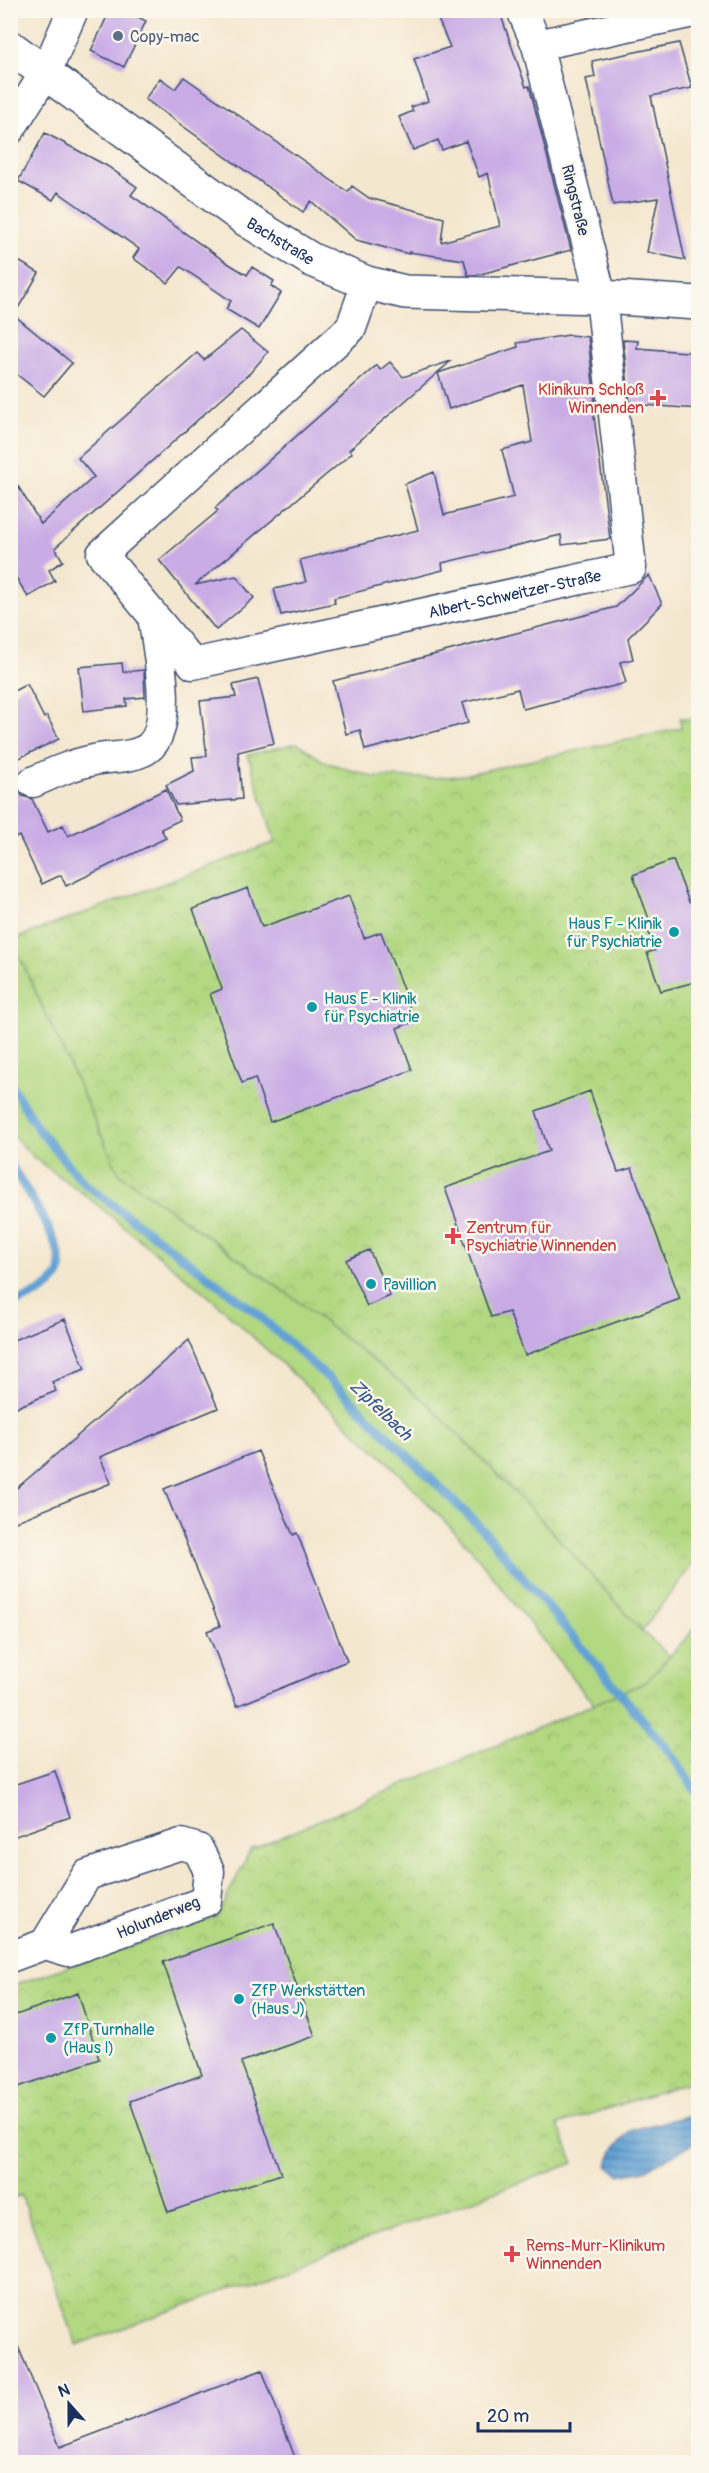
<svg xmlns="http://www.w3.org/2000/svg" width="709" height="2473" font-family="Pangolin,sans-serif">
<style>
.grass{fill:#b2d881;stroke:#668470;stroke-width:1.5}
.park{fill:url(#park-crowns);stroke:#668470;stroke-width:1.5}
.water{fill:url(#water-rules);stroke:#3e6899;stroke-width:1.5}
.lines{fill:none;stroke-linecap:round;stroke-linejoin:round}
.stream{stroke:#62a1d4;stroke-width:9}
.building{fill:#c9ace6}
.street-casing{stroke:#3c4b6f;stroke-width:33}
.secondary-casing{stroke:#3c4b6f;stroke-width:36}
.street{stroke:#fff;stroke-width:30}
.secondary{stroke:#fff;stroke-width:33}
.service-dot{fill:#5c6f8a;stroke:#fbf7ec;stroke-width:2}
.health-dot{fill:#e0444e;stroke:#fbf7ec;stroke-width:2}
.culture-dot{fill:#0f9aa8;stroke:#fbf7ec;stroke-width:2}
.labels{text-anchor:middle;stroke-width:5;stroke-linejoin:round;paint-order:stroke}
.service-label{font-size:16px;fill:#4e5e75;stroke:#fbf7ec;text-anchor:start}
.street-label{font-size:16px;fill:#1b2f5e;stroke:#fbf7ec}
.health-label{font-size:16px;fill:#be3a42;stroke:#fbf7ec;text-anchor:start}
.culture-label{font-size:16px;fill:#0d838f;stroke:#fbf7ec;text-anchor:start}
.water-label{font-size:18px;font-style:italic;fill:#345787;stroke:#fbf7ec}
</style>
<defs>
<pattern id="park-crowns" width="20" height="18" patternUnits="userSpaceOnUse" patternTransform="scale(1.5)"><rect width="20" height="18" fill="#b2d881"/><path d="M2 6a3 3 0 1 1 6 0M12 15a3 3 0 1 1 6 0" fill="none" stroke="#98ba72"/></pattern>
<pattern id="water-rules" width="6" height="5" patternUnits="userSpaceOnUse" patternTransform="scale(1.5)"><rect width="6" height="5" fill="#62a1d4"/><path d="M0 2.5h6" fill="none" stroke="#5084af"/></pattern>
</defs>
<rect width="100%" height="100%" fill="#fbf7ec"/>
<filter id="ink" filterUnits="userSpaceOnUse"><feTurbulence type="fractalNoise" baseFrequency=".0167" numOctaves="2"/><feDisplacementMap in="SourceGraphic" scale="12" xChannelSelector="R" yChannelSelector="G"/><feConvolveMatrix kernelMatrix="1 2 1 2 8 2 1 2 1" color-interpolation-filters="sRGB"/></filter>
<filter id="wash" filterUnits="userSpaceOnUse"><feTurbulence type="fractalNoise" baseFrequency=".008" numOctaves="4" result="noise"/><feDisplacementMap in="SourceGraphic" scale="24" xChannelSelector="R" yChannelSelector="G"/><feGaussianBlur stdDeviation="1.35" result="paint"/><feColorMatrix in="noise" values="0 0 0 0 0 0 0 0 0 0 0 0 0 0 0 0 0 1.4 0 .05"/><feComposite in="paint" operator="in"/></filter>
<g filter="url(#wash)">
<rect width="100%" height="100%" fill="#f4e7cf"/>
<!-- grass -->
<path class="grass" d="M 10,936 L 119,1173 L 295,1299 L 428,1404 L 537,1515 L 642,1631 L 698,1683 L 633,1743 L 585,1694 L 472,1550 L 392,1466 L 212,1299 L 89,1198 L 33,1157 L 11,1133 Z"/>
<!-- park -->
<path class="park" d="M 680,718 L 698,720 L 698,1557 L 642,1631 L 537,1515 L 428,1404 L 295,1299 L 119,1173 L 12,940 L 275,842 L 248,755 L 297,743 L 325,762 L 373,777 L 431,778 L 459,776 L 681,728 Z
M 698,1625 L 698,2079 L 558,2125 L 574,2163 L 77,2345 L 21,2195 L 11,2199 L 10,1986 L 217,1917 L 251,1849 L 646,1682 Z"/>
<!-- water -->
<path class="water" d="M 698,2113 L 698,2141 L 645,2170 L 619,2175 L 607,2165 L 614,2149 L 632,2130 Z"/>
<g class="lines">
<!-- stream -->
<path class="stream" d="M 10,1083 L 38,1129 L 84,1183 L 254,1311 L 338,1387 L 483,1530 L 668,1750 L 698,1794
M 10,1163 C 22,1186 72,1253 58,1276 C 49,1291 26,1298 10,1305"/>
</g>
<g id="blocks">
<!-- building -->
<path class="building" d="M 110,10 L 124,10 L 146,21 L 124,67 L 91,51 Z
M 434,10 L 499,10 L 526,87 L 529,86 L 530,89 L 571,250 L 477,275 L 468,275 L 464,260 L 409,252 L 409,254 L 356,240 L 311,201 L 303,212 L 145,99 L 160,78 L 175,89 L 184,77 L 348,192 L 352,186 L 369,198 L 444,218 L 441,242 L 500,226 L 488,173 L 479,177 L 466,141 L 442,150 L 438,140 L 413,150 L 399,117 L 413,111 L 411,107 L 428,101 L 414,59 L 450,47 Z
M 679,43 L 692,88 L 651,96 L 685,260 L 647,252 L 658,198 L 613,205 L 586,79 L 595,77 L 592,61 Z
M 45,133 L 107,166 L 137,187 L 131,195 L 226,262 L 247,275 L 252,267 L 274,281 L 271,286 L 281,293 L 259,329 L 226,309 L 231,301 L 181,267 L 168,283 L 133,258 L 139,249 L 58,192 L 53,200 L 18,181 Z
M 10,256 L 39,273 L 14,315 L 72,363 L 44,396 L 10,369 Z
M 241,330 L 268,352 L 251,372 L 55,548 L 63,561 L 49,570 L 55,581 L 28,597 L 10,568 L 10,473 L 41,524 L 94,477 L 78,458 L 197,353 L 204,360 Z
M 569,335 L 588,337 L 595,401 L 592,401 L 610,539 L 562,545 L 561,535 L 442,563 L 443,570 L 334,598 L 335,603 L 281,615 L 274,589 L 306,582 L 300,560 L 418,530 L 405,484 L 434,472 L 444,515 L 514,497 L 502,450 L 532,442 L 523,385 L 449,409 L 438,373 L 518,347 L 517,343 Z
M 623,340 L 638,341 L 637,348 L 699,353 L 699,409 L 630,404 Z
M 451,361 L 349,450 L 352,453 L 195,585 L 236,576 L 254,598 L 216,630 L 159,560 L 218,511 L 215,508 L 377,365 L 380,370 L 390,362 L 403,377 Z
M 649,575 L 662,604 L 628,638 L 633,659 L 620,662 L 626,683 L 523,709 L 518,689 L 462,703 L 468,723 L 365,750 L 360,730 L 346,734 L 333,681 L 616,607 Z
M 122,663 L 123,672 L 144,670 L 145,697 L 126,699 L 127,706 L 84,711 L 79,667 Z
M 258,679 L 274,743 L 238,752 L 242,799 L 176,805 L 166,785 L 194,771 L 192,757 L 207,756 L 200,701 L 236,697 L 233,685 Z
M 27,684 L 44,718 L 47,716 L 59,739 L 13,761 L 19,772 L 16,781 L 22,796 L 32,799 L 48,832 L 63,825 L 68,836 L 166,789 L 180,820 L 161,829 L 166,838 L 66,886 L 61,875 L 42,884 L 19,836 L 10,840 L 10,693 Z
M 673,860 L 689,902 L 699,899 L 699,981 L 661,991 L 647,953 L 656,950 L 645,924 L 650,922 L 633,875 Z
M 248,888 L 262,927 L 349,896 L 364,938 L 381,932 L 415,1021 L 397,1028 L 412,1070 L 270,1122 L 255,1078 L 242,1083 L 210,994 L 222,989 L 193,909 Z
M 590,1091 L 618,1172 L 632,1168 L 680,1299 L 525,1355 L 509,1312 L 491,1317 L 445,1188 L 549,1151 L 536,1111 Z
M 369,1250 L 390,1296 L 367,1306 L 346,1260 Z
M 65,1319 L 85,1369 L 52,1382 L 56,1391 L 10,1410 L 11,1341 Z
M 189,1340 L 218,1408 L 100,1457 L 111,1483 L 10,1524 L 10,1494 Z
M 258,1451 L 293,1535 L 297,1533 L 347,1661 L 237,1706 L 207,1631 L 220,1626 L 164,1489 Z
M 55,1771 L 70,1817 L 10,1838 L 10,1786 Z
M 274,1923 L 315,2036 L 241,2062 L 281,2174 L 168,2212 L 130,2101 L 202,2075 L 163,1962 Z
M 78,1993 L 99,2059 L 10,2090 L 10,2017 Z
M 10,2327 L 60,2447 L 262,2370 L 297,2463 L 10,2463 Z"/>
</g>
</g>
<g filter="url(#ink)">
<use href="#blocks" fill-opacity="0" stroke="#3c4b6f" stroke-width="1.5"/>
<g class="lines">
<defs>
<g id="street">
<path d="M 537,45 L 698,11"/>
<path d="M 10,129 L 46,72 L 73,10"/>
<path id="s1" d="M 367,283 L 351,328 L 102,554 L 193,664 L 631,568 L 601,297 L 537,45 L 522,10"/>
<path d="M 33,782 C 53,773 73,764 94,760 C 110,756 127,759 143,751 C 178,736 157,646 153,616"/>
<path d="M 10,1957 L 45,1944 L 87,1875 L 181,1844 L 198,1849 L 209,1871 L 206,1901 L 68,1951 L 45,1944"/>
</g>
<g id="secondary">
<path id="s2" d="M 10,47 L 245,219 L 312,260 L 367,283 L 405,292 L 601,297 L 698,303"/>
</g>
</defs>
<!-- street casing -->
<use href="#street" class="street-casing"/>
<!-- secondary casing -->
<use href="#secondary" class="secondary-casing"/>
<!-- street -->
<use href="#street" class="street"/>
<!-- secondary -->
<use href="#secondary" class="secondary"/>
</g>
</g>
<!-- markers -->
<circle class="service-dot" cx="118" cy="36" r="6"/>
<g class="health-dot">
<path d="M655 389h6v6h6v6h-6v6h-6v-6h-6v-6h6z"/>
<path d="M450 1227h6v6h6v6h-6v6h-6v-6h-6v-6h6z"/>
<path d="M509 2245h6v6h6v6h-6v6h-6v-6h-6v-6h6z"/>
</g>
<g class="culture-dot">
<circle cx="674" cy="932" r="6"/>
<circle cx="312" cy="1007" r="6"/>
<circle cx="371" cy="1284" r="6"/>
<circle cx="239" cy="1999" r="6"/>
<circle cx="51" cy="2038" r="6"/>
</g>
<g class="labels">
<!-- service labels -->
<g class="service-label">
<text x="130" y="42">Copy-mac</text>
</g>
<!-- street labels -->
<g class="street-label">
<text transform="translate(576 200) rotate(76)" y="6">Ringstraße</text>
<text dy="6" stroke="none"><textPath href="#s2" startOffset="333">Bachstraße</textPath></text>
<text dy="6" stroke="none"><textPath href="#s1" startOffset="856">Albert-Schweitzer-Straße</textPath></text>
<text transform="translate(158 1917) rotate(-22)" y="6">Holunderweg</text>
</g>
<!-- health labels -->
<g class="health-label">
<text x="644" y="395" text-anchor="end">Klinikum Schloß<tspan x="644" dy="18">Winnenden</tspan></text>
<text x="466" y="1233">Zentrum für<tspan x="466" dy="18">Psychiatrie Winnenden</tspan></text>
<text x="526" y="2251">Rems-Murr-Klinikum<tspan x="526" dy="18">Winnenden</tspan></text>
</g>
<!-- culture labels -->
<g class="culture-label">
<text x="662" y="929" text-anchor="end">Haus F - Klinik<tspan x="662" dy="18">für Psychiatrie</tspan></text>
<text x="324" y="1004">Haus E - Klinik<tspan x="324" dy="18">für Psychiatrie</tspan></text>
<text x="383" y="1290">Pavillion</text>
<text x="251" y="1996">ZfP Werkstätten<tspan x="251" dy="18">(Haus J)</tspan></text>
<text x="63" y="2035">ZfP Turnhalle<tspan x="63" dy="18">(Haus I)</tspan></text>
</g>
<!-- water labels -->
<g class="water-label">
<text transform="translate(381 1410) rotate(44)" y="6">Zipfelbach</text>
</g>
</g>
<!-- margin -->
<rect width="709" height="2473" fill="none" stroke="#fbf7ec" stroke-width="36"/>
<!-- north arrow -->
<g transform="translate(69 2404) rotate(339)" stroke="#fbf7ec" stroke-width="4.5" paint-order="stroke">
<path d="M0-4.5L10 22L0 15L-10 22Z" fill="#1b2f5e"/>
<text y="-9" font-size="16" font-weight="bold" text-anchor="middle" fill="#1b2f5e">N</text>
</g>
<!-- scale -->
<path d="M478 2422v9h92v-9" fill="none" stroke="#1b2f5e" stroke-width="3"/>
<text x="487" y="2422" font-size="18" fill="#1b2f5e" stroke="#fbf7ec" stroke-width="4.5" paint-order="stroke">20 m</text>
</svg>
